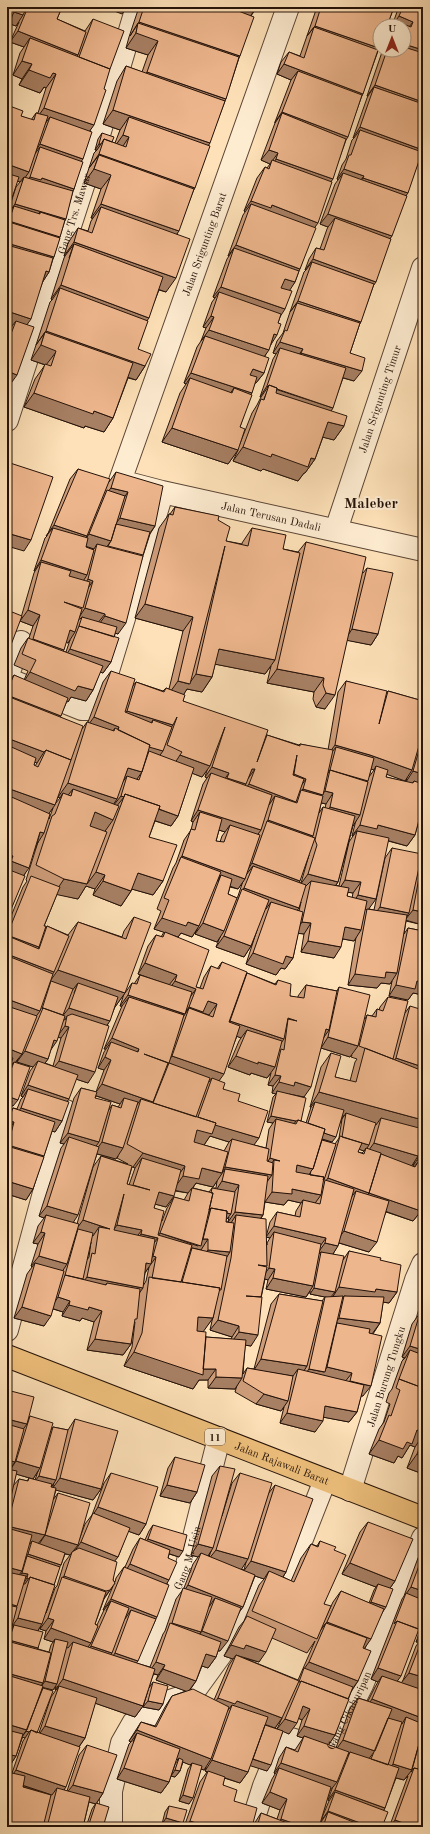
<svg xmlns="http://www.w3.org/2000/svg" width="430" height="1834" font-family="'Old Standard TT',serif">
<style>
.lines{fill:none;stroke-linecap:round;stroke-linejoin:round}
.minor-casing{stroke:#5a4635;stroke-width:24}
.trunk-casing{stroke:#241209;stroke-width:24}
.minor{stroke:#feecd1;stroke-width:22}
.trunk{stroke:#efc07c;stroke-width:22}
.wall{fill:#cd9d79;stroke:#241209;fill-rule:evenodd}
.shaded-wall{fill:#a77f63;stroke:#241209}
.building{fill:#eeb68d;stroke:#241209}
.labels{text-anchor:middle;stroke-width:4;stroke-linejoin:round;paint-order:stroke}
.shield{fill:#feecd1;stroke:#655345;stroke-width:1}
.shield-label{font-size:10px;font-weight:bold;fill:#241209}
.street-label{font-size:11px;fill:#241209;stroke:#feecd1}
.district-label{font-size:15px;font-weight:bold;fill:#241209;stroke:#feecd1}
</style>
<rect width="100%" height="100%" fill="#fee1b8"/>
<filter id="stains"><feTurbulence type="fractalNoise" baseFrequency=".005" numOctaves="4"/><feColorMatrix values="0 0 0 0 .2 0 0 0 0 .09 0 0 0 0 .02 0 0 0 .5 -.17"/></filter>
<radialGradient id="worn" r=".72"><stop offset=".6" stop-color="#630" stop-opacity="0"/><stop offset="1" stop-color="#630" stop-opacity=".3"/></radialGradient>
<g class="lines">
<defs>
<g id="minor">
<path id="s1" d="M 288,7 L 120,481 L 162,492 L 423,550"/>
<path id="s2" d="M 7,420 L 92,158 L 137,7"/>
<path id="s3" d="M 336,530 L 423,268"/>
<path d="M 7,676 L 21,642"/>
<path d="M 7,679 L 82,709 L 89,709 L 98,675 L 105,676 L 107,674 L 160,500"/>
<path d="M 7,1330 L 66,1111"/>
<path id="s4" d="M 350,1490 L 416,1280 L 423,1264"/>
<path id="s5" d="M 142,1672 L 187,1565 L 219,1438"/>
<path d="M 111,1827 L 111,1791 L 122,1743 L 134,1722 L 158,1713 L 164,1703 L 192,1694 L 221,1654 L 255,1584 L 283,1587 L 325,1480"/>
<path id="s6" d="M 251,1827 L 264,1786 L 284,1737 L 329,1750 L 362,1685 L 423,1538"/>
</g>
<g id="trunk">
<path id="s7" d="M 7,1356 L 423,1518"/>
</g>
</defs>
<!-- minor casing -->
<use href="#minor" class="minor-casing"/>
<!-- trunk casing -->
<use href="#trunk" class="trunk-casing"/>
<!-- minor -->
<use href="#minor" class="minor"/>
<!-- trunk -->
<use href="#trunk" class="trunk"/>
</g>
<!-- wall -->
<path class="wall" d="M 7,7 L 62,7 L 57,19 L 85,31 L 93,19 L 109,70 L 90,131 L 81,161 L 74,189 L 73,191 L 65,220 L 49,272 L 43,281 L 27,324 L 9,386 L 7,385 L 7,335 L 8,331 L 12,326 L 7,324 L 7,215 L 16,187 L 20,182 L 17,181 L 10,204 L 7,208 L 7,105 L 21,116 L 31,120 L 36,113 L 38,113 L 46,88 L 44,87 L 40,93 L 19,85 L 22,79 L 13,75 L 20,53 L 24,47 L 10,42 L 19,22 L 16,26 L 8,23 L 7,26 Z
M 139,7 L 257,7 L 251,16 L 239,58 L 225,101 L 208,146 L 194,189 L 177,234 L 166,292 L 159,290 L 147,320 L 138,349 L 145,366 L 136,380 L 128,378 L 113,418 L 104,432 L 85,426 L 84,428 L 24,407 L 35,379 L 45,365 L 31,360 L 36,345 L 50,302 L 52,300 L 51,299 L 64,258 L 65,256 L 64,256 L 68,243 L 78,228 L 88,231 L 91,221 L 93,218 L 91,218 L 101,189 L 84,183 L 94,153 L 97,150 L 95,150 L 98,139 L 102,133 L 112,142 L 115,143 L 120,130 L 103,124 L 117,81 L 126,66 L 142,72 L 148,55 L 126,48 L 129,37 Z
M 317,7 L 394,7 L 379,48 L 378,51 L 295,282 L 289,290 L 271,344 L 265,356 L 264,373 L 256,383 L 255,383 L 251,394 L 240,427 L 239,446 L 252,413 L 257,405 L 261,397 L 260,397 L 273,359 L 276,354 L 273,353 L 277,341 L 283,333 L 290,312 L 304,272 L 306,270 L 305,270 L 309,259 L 316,248 L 320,249 L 327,229 L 328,227 L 320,224 L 335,184 L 338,180 L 337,179 L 342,165 L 346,159 L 352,140 L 354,138 L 353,138 L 367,98 L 368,96 L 367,96 L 382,52 L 384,50 L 404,50 L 404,26 L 392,26 L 398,9 L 400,7 L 423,7 L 423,150 L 422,152 L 390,239 L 360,323 L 350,353 L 354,381 L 343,378 L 331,411 L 344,426 L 334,440 L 323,437 L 315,459 L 305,473 L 304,473 L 298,481 L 263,469 L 261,471 L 233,461 L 238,450 L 228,464 L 162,442 L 180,393 L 186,384 L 184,383 L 197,347 L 201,341 L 206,328 L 203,327 L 212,302 L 215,298 L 213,297 L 227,259 L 229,256 L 228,256 L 243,215 L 245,212 L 244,211 L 257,178 L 265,167 L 267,168 L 270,164 L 261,160 L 275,123 L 275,122 L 291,80 L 277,74 L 281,62 L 289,52 L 300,56 Z
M 78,469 L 109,482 L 116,472 L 155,526 L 150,534 L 118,634 L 115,633 L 111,662 L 103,673 L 100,672 L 93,690 L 86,701 L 71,697 L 68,702 L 67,701 L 60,717 L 82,729 L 87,722 L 88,722 L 103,682 L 111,671 L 132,687 L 136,682 L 163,691 L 166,688 L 169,689 L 183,631 L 135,618 L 159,528 L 169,514 L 170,514 L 175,507 L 218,520 L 226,541 L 242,544 L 242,543 L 252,528 L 283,549 L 298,552 L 306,542 L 363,573 L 367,568 L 378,634 L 371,645 L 347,640 L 325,709 L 316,707 L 313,699 L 314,692 L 267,683 L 271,666 L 265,674 L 215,664 L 212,677 L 202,692 L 187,689 L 183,695 L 183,701 L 265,738 L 267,735 L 299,745 L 300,744 L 328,750 L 338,692 L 346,681 L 386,693 L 388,691 L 423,701 L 423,805 L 415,835 L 407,846 L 388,841 L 369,909 L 374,910 L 385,858 L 392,848 L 421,858 L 423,850 L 423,925 L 406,921 L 404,934 L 408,928 L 423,931 L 423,995 L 413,993 L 408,1000 L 389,996 L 392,981 L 390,984 L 381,983 L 377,988 L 348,985 L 356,937 L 354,941 L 343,939 L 334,958 L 301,952 L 304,934 L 298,933 L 293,958 L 285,969 L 281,968 L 276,975 L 246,964 L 257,930 L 251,946 L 244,957 L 216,947 L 220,937 L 217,942 L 195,934 L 197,929 L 192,937 L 181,933 L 178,937 L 196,987 L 200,988 L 204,977 L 211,966 L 217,969 L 222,962 L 245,977 L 247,973 L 275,984 L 278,980 L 290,996 L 298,998 L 298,996 L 306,985 L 337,991 L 339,987 L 365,1019 L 367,1015 L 372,1016 L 377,1009 L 379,1010 L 380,1007 L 388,997 L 405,1013 L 410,1006 L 418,1128 L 421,1211 L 413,1221 L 386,1212 L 369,1252 L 339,1243 L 333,1254 L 343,1260 L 349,1251 L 380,1260 L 397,1292 L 389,1303 L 383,1302 L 380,1323 L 373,1334 L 363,1396 L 361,1396 L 357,1412 L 349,1422 L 323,1417 L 315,1432 L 280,1423 L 284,1407 L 281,1411 L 256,1404 L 235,1392 L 237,1385 L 235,1389 L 208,1388 L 208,1380 L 199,1380 L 193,1389 L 124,1366 L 132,1347 L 135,1322 L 134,1323 L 131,1344 L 123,1355 L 87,1350 L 94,1322 L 82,1318 L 80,1321 L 62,1316 L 63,1312 L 53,1309 L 44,1326 L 14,1318 L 27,1274 L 32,1267 L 31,1266 L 38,1244 L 33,1243 L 38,1226 L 44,1218 L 39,1216 L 61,1148 L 64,1144 L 60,1143 L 74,1098 L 81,1088 L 96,1092 L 104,1070 L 98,1068 L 104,1052 L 106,1049 L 104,1049 L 122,1006 L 120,1006 L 124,994 L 115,1007 L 107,1026 L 88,1083 L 76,1079 L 67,1101 L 62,1121 L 55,1132 L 52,1131 L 33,1189 L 26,1200 L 7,1194 L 7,1075 L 10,1068 L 13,1064 L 11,1063 L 7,1073 L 7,926 L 23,887 L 27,881 L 26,880 L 38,842 L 24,876 L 7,919 L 7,685 L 14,675 L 24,680 L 28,671 L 14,665 L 21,648 L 28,638 L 29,638 L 33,626 L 20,621 L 34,573 L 35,571 L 34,571 L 45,538 L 47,536 L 70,479 ZM 86,546 L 94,549 L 93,550 L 86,547 ZM 70,640 L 66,652 L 63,651 L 66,642 L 68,643 ZM 35,762 L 37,763 L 35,766 L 34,765 ZM 371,769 L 374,770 L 369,777 ZM 207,770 L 205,777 L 207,778 L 203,784 L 191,821 L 193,822 L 191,830 L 184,840 L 176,863 L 173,868 L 157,909 L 161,911 L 154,929 L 164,932 L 161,937 L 156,935 L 148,946 L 138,974 L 156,980 L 140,975 L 134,984 L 132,983 L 125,993 L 134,917 L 124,931 L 122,937 L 78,922 L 68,935 L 47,926 L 45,929 L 44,926 L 57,894 L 78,899 L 86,886 L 95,889 L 93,895 L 121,906 L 131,891 L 132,889 L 153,895 L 163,881 L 149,837 L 155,821 L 171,826 L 178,816 L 192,773 L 202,777 ZM 387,774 L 405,781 L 407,777 L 406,782 L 386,777 ZM 58,797 L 60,798 L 55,804 ZM 321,803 L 326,804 L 325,808 L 323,807 L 319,813 ZM 53,808 L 49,819 L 49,813 ZM 356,820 L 352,836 L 353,836 L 349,842 L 339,886 L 336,885 L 338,882 L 353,826 ZM 219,830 L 225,832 L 222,836 L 220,842 L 216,841 ZM 309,855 L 301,883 L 299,882 ZM 243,881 L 238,896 L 237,898 L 228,894 L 230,887 L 238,889 ZM 348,892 L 353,893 L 352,898 L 347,896 ZM 301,902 L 299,911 L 297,910 ZM 237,1036 L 241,1038 L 239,1041 L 228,1067 L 250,1075 L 251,1073 L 267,1078 L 271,1073 L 268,1085 L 273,1086 L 272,1093 L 276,1094 L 273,1097 L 267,1122 L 273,1123 L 269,1129 L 266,1148 L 254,1145 L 219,1081 ZM 58,1037 L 61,1038 L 53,1066 L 45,1063 L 48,1059 L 51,1049 ZM 321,1048 L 350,1057 L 352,1055 L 351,1057 L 357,1059 L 355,1062 L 350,1081 L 335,1077 L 331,1053 L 321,1067 L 310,1107 L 311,1107 L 306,1123 L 301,1121 L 289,1094 L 304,1097 ZM 18,1059 L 17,1062 L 33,1067 L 30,1071 L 21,1096 L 23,1097 L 21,1099 L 17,1109 L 13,1108 L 8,1115 L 11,1105 L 13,1106 L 16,1062 ZM 96,1096 L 120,1104 L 118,1107 L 112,1105 L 108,1111 L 95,1098 ZM 343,1116 L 344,1116 L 342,1119 L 339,1138 L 335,1144 L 322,1140 L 322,1139 L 332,1142 ZM 210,1136 L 229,1142 L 224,1151 L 204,1145 ZM 359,1149 L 364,1151 L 362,1153 L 358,1152 ZM 97,1154 L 116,1159 L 118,1156 L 117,1158 L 128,1164 L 101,1156 L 93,1167 L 77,1224 L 73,1222 ZM 415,1160 L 413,1166 L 414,1167 L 411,1166 ZM 132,1167 L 135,1168 L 129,1185 L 127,1184 ZM 217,1181 L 216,1188 L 212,1188 L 209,1192 L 193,1188 L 196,1183 L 213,1187 ZM 175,1191 L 188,1193 L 184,1200 L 174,1197 L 167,1208 L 162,1221 L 154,1208 L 155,1204 L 166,1207 ZM 288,1200 L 301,1203 L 296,1211 L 295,1216 L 277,1212 L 270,1222 L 266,1237 L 270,1238 L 267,1243 L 267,1245 L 261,1218 L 263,1215 L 265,1202 L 284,1205 ZM 229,1217 L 228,1222 L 226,1222 L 226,1220 ZM 91,1242 L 89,1257 L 87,1260 ZM 149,1267 L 146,1281 L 143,1286 L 145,1273 ZM 265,1279 L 268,1280 L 266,1289 L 306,1297 L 310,1291 L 310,1294 L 325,1297 L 322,1301 L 279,1294 L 271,1304 L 254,1369 L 247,1368 L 243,1374 L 245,1345 L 251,1346 ZM 215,1307 L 210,1330 L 232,1337 L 231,1339 L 206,1337 L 203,1331 L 213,1318 Z
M 423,1293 L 423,1304 L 420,1303 Z
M 420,1313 L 423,1314 L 423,1474 L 407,1468 L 415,1447 L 410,1445 L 402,1458 L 398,1456 L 394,1463 L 369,1454 L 379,1429 L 384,1422 L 390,1404 L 386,1402 L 389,1393 L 392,1389 L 402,1361 L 405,1358 L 402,1357 L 412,1324 Z
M 7,1390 L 28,1420 L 30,1416 L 51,1430 L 53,1427 L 68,1430 L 75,1419 L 101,1489 L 93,1500 L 56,1490 L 53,1500 L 58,1493 L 79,1540 L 85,1524 L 92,1515 L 104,1483 L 111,1473 L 146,1524 L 139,1535 L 128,1531 L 118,1557 L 114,1561 L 113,1580 L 115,1582 L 116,1578 L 124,1567 L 125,1567 L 133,1549 L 140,1538 L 145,1540 L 149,1531 L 153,1525 L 179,1557 L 169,1554 L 168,1558 L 167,1584 L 155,1621 L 136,1663 L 150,1667 L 163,1634 L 165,1631 L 176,1599 L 184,1588 L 193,1564 L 198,1557 L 191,1555 L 212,1476 L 220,1466 L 222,1516 L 232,1483 L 240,1473 L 268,1494 L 275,1485 L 286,1572 L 283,1577 L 291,1581 L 301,1558 L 311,1544 L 317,1546 L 320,1541 L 334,1550 L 324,1604 L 324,1621 L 333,1602 L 341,1591 L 369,1603 L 374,1590 L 376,1587 L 342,1574 L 360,1532 L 368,1522 L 395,1581 L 390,1588 L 382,1613 L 365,1648 L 358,1681 L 351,1692 L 335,1735 L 328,1745 L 336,1748 L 350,1708 L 358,1698 L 368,1701 L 375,1687 L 378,1682 L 371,1679 L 402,1599 L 404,1596 L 418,1558 L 423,1552 L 423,1615 L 397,1681 L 402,1683 L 416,1646 L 419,1642 L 416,1642 L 423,1622 L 423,1716 L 419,1722 L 423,1827 L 388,1827 L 390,1825 L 408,1776 L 404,1780 L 396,1778 L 384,1810 L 382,1827 L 319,1827 L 321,1822 L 321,1821 L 319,1827 L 253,1827 L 254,1824 L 261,1813 L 277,1819 L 280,1810 L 262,1803 L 272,1779 L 275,1774 L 274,1773 L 279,1758 L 286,1747 L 295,1750 L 303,1738 L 297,1736 L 302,1720 L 298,1718 L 289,1734 L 283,1731 L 267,1771 L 250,1765 L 248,1772 L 240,1783 L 224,1778 L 223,1785 L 252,1827 L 184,1827 L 200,1782 L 207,1772 L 205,1771 L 206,1767 L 204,1770 L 201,1769 L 189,1804 L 179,1801 L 188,1769 L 191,1765 L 183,1762 L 180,1771 L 175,1777 L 171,1776 L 175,1764 L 178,1760 L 176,1759 L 169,1782 L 161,1793 L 117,1779 L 129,1744 L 131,1742 L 129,1741 L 134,1733 L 141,1722 L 155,1726 L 165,1707 L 172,1696 L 186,1691 L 156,1680 L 158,1675 L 153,1674 L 149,1688 L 153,1682 L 163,1704 L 159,1710 L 143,1707 L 148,1690 L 143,1706 L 135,1717 L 95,1703 L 85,1738 L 79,1747 L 64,1790 L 67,1791 L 79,1755 L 87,1745 L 103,1793 L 96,1804 L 89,1802 L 83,1827 L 7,1827 L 7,1781 L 11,1776 L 23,1741 L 25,1738 L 22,1737 L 23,1734 L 23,1736 L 16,1756 L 9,1767 L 7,1766 L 7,1641 L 10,1632 L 7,1638 ZM 38,1471 L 35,1480 L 29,1478 L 27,1481 L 19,1479 L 13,1486 L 16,1474 L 33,1479 ZM 54,1482 L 53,1487 L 51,1487 L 52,1486 ZM 211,1551 L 209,1557 L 208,1556 ZM 65,1554 L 70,1555 L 64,1563 L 57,1586 L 55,1588 L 46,1613 L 54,1585 L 59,1567 L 61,1565 ZM 246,1562 L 244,1570 L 241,1569 ZM 255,1576 L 264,1579 L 259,1585 L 244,1621 L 239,1627 L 224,1656 L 233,1659 L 229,1665 L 214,1700 L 190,1690 L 196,1681 L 202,1666 L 208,1668 L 216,1657 L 218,1651 L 220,1651 L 240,1611 L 243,1607 ZM 113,1586 L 103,1610 L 104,1610 L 97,1625 L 95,1624 L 104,1599 ZM 41,1626 L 40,1629 L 46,1631 L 44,1639 L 53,1642 L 51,1645 L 49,1652 L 38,1649 L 38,1631 ZM 272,1638 L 307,1653 L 315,1641 L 298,1680 L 244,1658 L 259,1662 ZM 56,1686 L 55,1690 L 56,1690 L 51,1697 L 39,1733 L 37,1733 L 43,1687 L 53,1690 ZM 282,1718 L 277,1729 L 275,1728 ZM 24,1786 L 47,1793 L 23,1787 ZM 333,1786 L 328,1800 L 329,1801 L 321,1820 L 330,1790 Z
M 175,1457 L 197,1492 L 190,1503 L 160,1496 L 168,1468 Z
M 96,1803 L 103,1827 L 86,1827 L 92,1809 Z
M 169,1806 L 183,1823 L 180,1827 L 173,1827 L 162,1824 L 165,1812 Z"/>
<!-- shaded-wall -->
<path class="shaded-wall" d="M 104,7 L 127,7 L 122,14 Z
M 185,7 L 257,7 L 248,19 Z
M 14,12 L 23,15 L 16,26 L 7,23 Z
M 399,16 L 413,22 L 405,32 L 403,24 L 402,26 L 392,26 Z
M 139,22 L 240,56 L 230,70 L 158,41 L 148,55 L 126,48 L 136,33 L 138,23 L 130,36 Z
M 315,26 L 379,48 L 372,59 L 314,27 L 307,36 Z
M 18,31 L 78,55 L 70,66 L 30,38 L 24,47 L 10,42 Z
M 404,44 L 423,50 L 423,64 L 404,50 Z
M 22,61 L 32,64 L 22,79 L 13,75 Z
M 284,64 L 363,94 L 355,105 L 298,71 L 291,80 L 277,74 Z
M 29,70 L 53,73 L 56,74 L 46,88 L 44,87 L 40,93 L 19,85 Z
M 147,72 L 226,99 L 216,113 L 137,86 Z
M 375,85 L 423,102 L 423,115 L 374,87 L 368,96 L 367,96 Z
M 44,108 L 94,125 L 84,139 L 50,117 L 44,125 L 34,122 Z
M 113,110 L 210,143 L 200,158 L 129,117 L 120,130 L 103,124 Z
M 282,112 L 348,137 L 340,148 L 282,113 L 275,123 L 275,122 Z
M 360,127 L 423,150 L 416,160 L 360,130 L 354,138 L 353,138 Z
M 123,135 L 129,137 L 119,152 L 113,149 Z
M 40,144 L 83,159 L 75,170 L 40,147 L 34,155 L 33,155 Z
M 99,144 L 101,144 L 97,150 L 95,150 Z
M 269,150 L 278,153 L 270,164 L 261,160 Z
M 99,154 L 195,188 L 185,202 L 111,176 L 101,189 L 84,183 L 94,169 L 99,155 L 89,168 Z
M 276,159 L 333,179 L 325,190 L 269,170 Z
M 7,164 L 29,172 L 22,182 L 24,177 L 20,182 L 7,177 Z
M 344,169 L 364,176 L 356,186 L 343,173 L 338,180 L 337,179 Z
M 30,177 L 42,178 L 74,189 L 67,199 L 22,187 Z
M 363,178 L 408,193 L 400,204 L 355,189 Z
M 251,201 L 272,205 L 318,223 L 310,234 L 251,204 L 245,212 L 244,211 Z
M 7,203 L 10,204 L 7,208 Z
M 15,204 L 66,219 L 58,230 L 40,214 L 40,212 L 33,222 L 14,206 L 7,215 Z
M 101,204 L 179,231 L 169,245 L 101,207 L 93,218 L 91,218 Z
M 328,214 L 392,236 L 384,247 L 335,218 L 328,227 L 320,224 Z
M 9,221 L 60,237 L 52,248 L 9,222 L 7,225 L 7,223 Z
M 74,242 L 176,278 L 166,292 L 69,258 L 74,244 L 65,256 L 64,256 Z
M 7,243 L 54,257 L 46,268 L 7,256 Z
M 236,245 L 300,269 L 293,279 L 234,248 L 229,256 L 228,256 Z
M 313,259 L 376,282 L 368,293 L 312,262 L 306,270 L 305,270 Z
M 46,271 L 49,272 L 42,283 Z
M 285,279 L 295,282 L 288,293 L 277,289 Z
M 61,285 L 149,318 L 139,332 L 60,288 L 52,300 L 51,299 Z
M 221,287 L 285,309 L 278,320 L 219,292 L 215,298 L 213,297 Z
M 298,301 L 361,322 L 353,333 L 297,303 L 290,312 Z
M 7,311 L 31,319 L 24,329 L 16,321 L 12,326 L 7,324 Z
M 211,316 L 214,317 L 206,328 L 203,327 Z
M 209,330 L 269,350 L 261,361 L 205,336 L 201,341 Z
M 46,331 L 145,366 L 136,380 L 56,352 L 46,365 L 31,360 L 41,345 L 45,332 L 36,345 Z
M 274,334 L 277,335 L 270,346 Z
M 280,342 L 303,349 L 295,360 L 280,348 L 276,354 L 273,353 Z
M 301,353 L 362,371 L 354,381 L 294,363 Z
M 253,369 L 264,373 L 256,383 L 245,380 Z
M 7,371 L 17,375 L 9,386 L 7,385 Z
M 191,373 L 252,393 L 245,403 L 234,388 L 227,398 L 190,378 L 186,384 L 184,383 Z
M 267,386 L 268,387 L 261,397 L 260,397 Z
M 269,387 L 333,408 L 326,419 L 264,399 Z
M 34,393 L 94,411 L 113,418 L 104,432 L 85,426 L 84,428 L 24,407 Z
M 328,422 L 344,426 L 334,440 L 318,436 Z
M 172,428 L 238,450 L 228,464 L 162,442 Z
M 243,447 L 272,454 L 315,459 L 305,473 L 304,473 L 298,481 L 263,469 L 261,471 L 233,461 Z
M 111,488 L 128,492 L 120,503 L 105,495 Z
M 120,518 L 155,526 L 147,537 L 114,526 Z
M 54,525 L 87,536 L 80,546 L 53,528 L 46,536 Z
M 7,533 L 31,540 L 24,551 L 7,546 Z
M 89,534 L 111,541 L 103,552 L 97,544 L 94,549 L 82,545 Z
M 41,560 L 87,575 L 80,586 L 41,562 L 35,571 L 34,571 Z
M 88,579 L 93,581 L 86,591 L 81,590 Z
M 145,604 L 193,617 L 183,631 L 135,618 Z
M 85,608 L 105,614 L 97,624 L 82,617 L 80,619 L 78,619 Z
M 28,610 L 40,615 L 33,626 L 20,621 Z
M 105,616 L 126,623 L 118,634 L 97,627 Z
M 352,629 L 378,634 L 371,645 L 345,640 Z
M 70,630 L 75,632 L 68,643 L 62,641 Z
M 33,639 L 64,650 L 56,661 L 26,649 Z
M 70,649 L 111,662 L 103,673 L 63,660 Z
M 219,649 L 275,660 L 265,674 L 209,663 Z
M 277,669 L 324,678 L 314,692 L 267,683 Z
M 30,672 L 78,686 L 93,690 L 86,701 L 71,697 L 68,702 L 23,683 Z
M 196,674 L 212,677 L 202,692 L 187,689 L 181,699 L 168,695 L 178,681 L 189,684 Z
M 326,693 L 335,695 L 325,709 L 316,707 Z
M 7,695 L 61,716 L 53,726 L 7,709 Z
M 127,711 L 173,725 L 165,736 L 152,723 L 153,720 L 146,730 L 119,721 Z
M 94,717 L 119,727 L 112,738 L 115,728 L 109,736 L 86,728 Z
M 7,738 L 44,752 L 37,763 L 7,752 Z
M 142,744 L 163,751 L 155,762 Z
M 335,745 L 370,755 L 412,770 L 405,781 L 375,770 L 376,766 L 374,770 L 363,766 L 336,747 L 329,756 L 327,756 Z
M 180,755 L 210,766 L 202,777 L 173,766 Z
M 212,767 L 229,773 L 221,784 L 211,773 L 207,778 L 205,777 Z
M 128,768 L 142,772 L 132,786 L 127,776 L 122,783 Z
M 252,769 L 255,769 L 247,780 Z
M 330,770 L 368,781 L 360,791 L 330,770 L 323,780 Z
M 413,771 L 423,774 L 423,787 L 414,781 L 412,784 L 406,782 Z
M 294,774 L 306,779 L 298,790 L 287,785 Z
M 227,778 L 246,784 L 239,795 L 220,789 Z
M 68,783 L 117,799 L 107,814 L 71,796 L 73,789 L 65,799 L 63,793 L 60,798 L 58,797 Z
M 249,784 L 296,802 L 289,812 L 275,796 L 269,805 L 241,795 Z
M 7,788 L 55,805 L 45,819 L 7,806 Z
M 303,789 L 322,795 L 325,791 L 333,793 L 326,804 L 318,802 L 301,791 Z
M 121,796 L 124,797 L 116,807 L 113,806 Z
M 124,797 L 178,816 L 171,826 L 120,809 Z
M 330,807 L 360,815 L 353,826 L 323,818 Z
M 198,810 L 261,830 L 253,841 L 230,825 L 225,832 L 197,823 L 200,812 L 193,822 L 191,821 Z
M 95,812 L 113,820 L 103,834 L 85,827 Z
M 268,820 L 313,836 L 305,847 L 267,822 Z
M 360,825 L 378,825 L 415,835 L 407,846 L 372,836 L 357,831 L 353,836 L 352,836 Z
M 40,832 L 44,833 L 37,844 Z
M 7,854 L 13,856 L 7,865 Z
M 182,856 L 245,879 L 238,889 L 218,882 L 221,875 L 216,882 L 179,861 Z
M 11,861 L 29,868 L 21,879 L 7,874 L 7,867 Z
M 252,863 L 300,881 L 293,891 L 253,866 L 246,875 L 245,874 Z
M 96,872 L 105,875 L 95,889 L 86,886 L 78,899 L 54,894 L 64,879 L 87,884 Z
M 138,873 L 163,881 L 153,895 L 128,888 Z
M 308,874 L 338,882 L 330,893 L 311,881 L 306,886 L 300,885 Z
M 345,880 L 361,882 L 353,893 L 338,891 Z
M 103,881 L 131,891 L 121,906 L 93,895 Z
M 244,888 L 299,908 L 291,919 L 271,902 L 266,909 L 238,900 L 241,893 Z
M 358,895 L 376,899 L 368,910 L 351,906 Z
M 380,907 L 409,913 L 402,924 L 372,918 Z
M 413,910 L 423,912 L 423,925 L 405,920 Z
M 162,918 L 188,922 L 199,926 L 192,937 L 181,933 L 178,937 L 154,929 Z
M 302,922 L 311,923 L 304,934 L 295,933 Z
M 203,923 L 224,931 L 217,942 L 195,934 Z
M 345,927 L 361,930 L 354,941 L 338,938 Z
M 7,935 L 39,947 L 31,958 L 7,937 Z
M 224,936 L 251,946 L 244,957 L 216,947 Z
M 308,941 L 341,947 L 334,958 L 301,952 Z
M 253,953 L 286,956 L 293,958 L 285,969 L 281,968 L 276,975 L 246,964 Z
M 7,954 L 54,972 L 47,983 L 8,956 L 7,958 Z
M 145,963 L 177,975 L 169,985 L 138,974 Z
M 58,970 L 125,993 L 115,1007 L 74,993 L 78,983 L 71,992 L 51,981 L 48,984 Z
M 386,972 L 397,973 L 390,984 L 381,983 L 377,988 L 348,985 L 355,974 Z
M 175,981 L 196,989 L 188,1000 L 167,992 Z
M 417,981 L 423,982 L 423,995 L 413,993 L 408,1000 L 389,996 L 396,985 Z
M 128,995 L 184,1014 L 189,1007 L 208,1001 L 217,1004 L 209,1015 L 189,1008 L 178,1025 L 129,997 L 122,1006 L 120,1006 Z
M 7,999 L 40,1011 L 32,1022 L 7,1013 Z
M 69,1008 L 110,1021 L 102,1032 L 67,1016 L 65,1020 L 61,1018 Z
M 230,1021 L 284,1039 L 276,1050 L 247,1030 L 241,1038 L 223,1031 Z
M 65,1026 L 69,1027 L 61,1038 L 57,1037 Z
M 326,1029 L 329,1030 L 322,1040 Z
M 328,1037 L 358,1046 L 350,1057 L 321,1048 Z
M 112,1038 L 139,1049 L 132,1060 L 111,1042 L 106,1049 L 104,1049 Z
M 54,1040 L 57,1041 L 50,1051 Z
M 7,1048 L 22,1054 L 14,1064 L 14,1062 L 13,1064 L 7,1062 Z
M 25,1051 L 48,1059 L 40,1070 L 38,1061 L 33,1067 L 17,1062 Z
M 144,1054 L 168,1062 L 172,1056 L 224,1074 L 216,1085 L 212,1078 L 209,1082 L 169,1063 L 166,1067 Z
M 236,1056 L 258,1062 L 275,1067 L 267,1078 L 251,1073 L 250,1075 L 228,1067 Z
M 105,1057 L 111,1060 L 104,1070 L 98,1068 Z
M 396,1058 L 423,1067 L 423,1085 L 387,1072 Z
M 59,1061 L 95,1072 L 88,1083 L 51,1071 Z
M 275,1075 L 281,1076 L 273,1086 L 268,1085 Z
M 279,1082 L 295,1082 L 311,1087 L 304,1097 L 289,1094 L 287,1096 L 277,1091 L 276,1094 L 272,1093 Z
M 102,1084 L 153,1102 L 145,1112 L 141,1099 L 134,1109 L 124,1098 L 120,1104 L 94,1095 Z
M 28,1085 L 69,1099 L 61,1109 L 28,1089 L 23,1097 L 21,1096 Z
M 319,1092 L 423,1120 L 423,1121 L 413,1135 L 381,1118 L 376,1125 L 345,1116 L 346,1113 L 344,1116 L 313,1108 L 315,1102 L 311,1107 L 310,1107 Z
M 7,1096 L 18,1100 L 13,1106 L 7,1104 Z
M 21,1108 L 62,1121 L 55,1132 L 13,1119 Z
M 271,1116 L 296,1121 L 292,1127 L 276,1119 L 273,1123 L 267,1122 Z
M 197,1119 L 259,1138 L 251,1149 L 232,1139 L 229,1142 L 210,1136 L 202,1148 L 187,1144 Z
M 8,1121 L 14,1122 L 7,1133 L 7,1122 Z
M 307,1127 L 336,1137 L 332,1142 L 303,1133 Z
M 68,1133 L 99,1142 L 91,1153 L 69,1137 L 64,1144 L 60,1143 Z
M 342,1137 L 369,1145 L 365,1151 L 366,1148 L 364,1151 L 338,1142 Z
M 102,1142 L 123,1148 L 116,1159 L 94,1153 Z
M 374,1143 L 418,1156 L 411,1167 L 381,1154 L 379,1158 L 366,1154 Z
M 8,1145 L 44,1156 L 37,1167 L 7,1146 Z
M 143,1153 L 185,1166 L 175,1180 L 142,1158 L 135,1168 L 133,1167 Z
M 270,1158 L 280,1161 L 274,1160 L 267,1170 L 263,1169 Z
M 417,1160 L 423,1162 L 423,1170 L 418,1162 L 414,1167 L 413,1166 Z
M 297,1165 L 313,1169 L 305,1180 L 289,1176 Z
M 225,1167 L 272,1175 L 264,1186 L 225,1169 L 213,1187 L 196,1183 L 191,1190 L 192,1188 L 188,1193 L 173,1190 L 183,1176 L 202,1168 L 221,1173 Z
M 328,1178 L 369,1193 L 361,1203 L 356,1191 L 350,1199 L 325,1182 Z
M 7,1181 L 33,1189 L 26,1200 L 7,1194 Z
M 222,1181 L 239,1185 L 232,1196 L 215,1192 Z
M 292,1189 L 321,1195 L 313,1206 L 303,1200 L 301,1203 L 288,1200 L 284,1205 L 265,1202 L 272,1192 Z
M 159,1192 L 174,1196 L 166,1207 L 151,1203 Z
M 369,1193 L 421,1211 L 413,1221 L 362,1203 Z
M 47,1206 L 78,1215 L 71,1226 L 46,1215 L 44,1218 L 39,1216 Z
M 210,1210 L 231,1214 L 226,1220 L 209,1217 Z
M 235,1212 L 263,1215 L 255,1226 L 236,1215 L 231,1223 L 228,1222 Z
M 83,1220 L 110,1229 L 99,1227 L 93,1236 L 75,1231 Z
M 117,1225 L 142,1230 L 134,1240 L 110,1235 Z
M 274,1226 L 326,1238 L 318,1249 L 274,1232 L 270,1238 L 266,1237 Z
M 344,1231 L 377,1242 L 369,1252 L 336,1242 Z
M 41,1232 L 45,1233 L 38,1244 L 33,1243 Z
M 160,1233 L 198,1246 L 203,1239 L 208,1239 L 201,1250 L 192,1248 L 187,1255 L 158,1238 L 150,1248 L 133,1245 L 141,1234 L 157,1238 Z
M 325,1243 L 338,1246 L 331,1257 L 321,1252 L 319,1254 L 317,1254 Z
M 208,1250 L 230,1252 L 223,1263 L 200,1261 Z
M 39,1256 L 67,1264 L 60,1275 L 35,1263 L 32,1267 L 31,1266 Z
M 153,1256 L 156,1257 L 144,1274 L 146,1263 L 148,1263 Z
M 269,1268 L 275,1269 L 268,1280 L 262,1278 Z
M 87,1277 L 143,1288 L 135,1299 L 106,1285 L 107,1283 L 100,1292 L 79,1288 Z
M 273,1278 L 313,1286 L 306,1297 L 266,1289 Z
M 339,1287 L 376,1289 L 397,1292 L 389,1303 L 344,1296 L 341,1299 L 332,1298 Z
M 314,1288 L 335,1292 L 330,1298 L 310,1294 Z
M 58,1297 L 70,1301 L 63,1312 L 51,1308 Z
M 423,1298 L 423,1304 L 420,1303 Z
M 69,1305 L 89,1307 L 102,1311 L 94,1322 L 82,1318 L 80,1321 L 62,1316 Z
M 22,1307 L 51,1316 L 44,1326 L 14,1318 Z
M 198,1317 L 213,1318 L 203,1332 L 188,1331 Z
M 339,1318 L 380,1323 L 372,1334 L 337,1323 L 333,1329 L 332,1329 Z
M 218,1320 L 239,1326 L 232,1337 L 210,1330 Z
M 239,1332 L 258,1335 L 251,1346 L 231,1343 Z
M 95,1339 L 131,1344 L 123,1355 L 87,1350 Z
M 410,1346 L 423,1350 L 423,1363 L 410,1350 L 405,1358 L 402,1357 Z
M 134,1352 L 203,1369 L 216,1369 L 208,1380 L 199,1380 L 193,1389 L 124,1366 Z
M 261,1359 L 307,1366 L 300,1377 L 298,1369 L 293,1376 L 254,1370 Z
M 327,1367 L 352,1373 L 344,1383 L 301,1380 L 309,1369 L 324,1372 Z
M 216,1377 L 242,1378 L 235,1389 L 208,1388 Z
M 350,1381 L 371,1386 L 363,1396 L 342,1392 Z
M 264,1394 L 288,1401 L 281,1411 L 256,1404 Z
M 325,1406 L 357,1412 L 349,1422 L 317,1416 Z
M 287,1413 L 323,1421 L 315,1432 L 280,1423 Z
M 7,1419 L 27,1424 L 19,1435 L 7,1432 Z
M 417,1430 L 423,1432 L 423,1435 L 415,1447 L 410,1445 L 402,1458 L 398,1456 L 394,1463 L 369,1454 L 379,1440 L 407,1442 Z
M 417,1454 L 423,1456 L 423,1474 L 407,1468 Z
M 7,1460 L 15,1462 L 7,1473 Z
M 16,1461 L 40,1468 L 33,1479 L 9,1472 Z
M 39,1476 L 56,1480 L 52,1486 L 35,1481 Z
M 60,1478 L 101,1489 L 93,1500 L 52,1489 Z
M 167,1485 L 197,1492 L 190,1503 L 160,1496 Z
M 98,1507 L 146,1524 L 139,1535 L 91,1518 Z
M 7,1526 L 45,1535 L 37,1545 L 32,1541 L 30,1544 L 7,1538 Z
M 45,1535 L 78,1545 L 70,1555 L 38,1546 Z
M 148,1539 L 183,1551 L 179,1557 L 143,1545 Z
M 81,1542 L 118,1557 L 110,1567 L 74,1552 Z
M 198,1544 L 213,1548 L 206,1559 L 201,1553 L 198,1557 L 191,1555 Z
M 216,1550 L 248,1559 L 241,1570 L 208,1560 Z
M 28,1554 L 61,1565 L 57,1571 L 27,1556 L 25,1560 L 24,1560 Z
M 251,1561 L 286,1572 L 279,1583 L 269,1571 L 264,1579 L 243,1572 Z
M 350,1563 L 395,1581 L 388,1591 L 378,1584 L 376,1587 L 342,1574 Z
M 130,1564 L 169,1580 L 162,1591 L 123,1575 Z
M 7,1567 L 22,1571 L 14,1582 L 7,1580 Z
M 22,1573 L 28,1574 L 24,1580 L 18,1578 Z
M 64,1576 L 115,1583 L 102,1601 L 62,1579 Z
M 27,1578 L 29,1578 L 25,1584 L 23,1584 Z
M 188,1585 L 243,1607 L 235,1617 L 215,1598 L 209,1607 L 181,1596 Z
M 411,1587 L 423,1591 L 423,1605 L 406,1594 Z
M 111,1599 L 157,1617 L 150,1628 L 131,1610 L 125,1619 L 106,1611 L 111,1601 L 104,1610 L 103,1610 Z
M 371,1602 L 386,1607 L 382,1613 L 367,1608 Z
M 7,1603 L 17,1606 L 10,1617 L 7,1616 Z
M 18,1618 L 42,1624 L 35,1635 L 14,1625 L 12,1629 L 10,1629 Z
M 48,1618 L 54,1620 L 46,1631 L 40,1629 Z
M 327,1622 L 371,1639 L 364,1649 L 326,1623 L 319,1632 Z
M 172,1623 L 201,1632 L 193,1643 L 169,1627 Z
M 51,1628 L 91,1643 L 83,1654 L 73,1642 L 68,1648 L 54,1643 L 55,1639 L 53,1642 L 44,1639 Z
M 7,1629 L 11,1630 L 7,1636 Z
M 202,1631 L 228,1641 L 220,1651 L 194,1642 Z
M 423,1632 L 423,1637 L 419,1642 L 416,1642 Z
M 9,1640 L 38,1648 L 34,1654 L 7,1644 Z
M 231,1645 L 246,1645 L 266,1652 L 259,1662 L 239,1656 L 236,1655 L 233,1659 L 224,1656 Z
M 91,1646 L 112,1653 L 104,1663 L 84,1656 Z
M 115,1653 L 138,1661 L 130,1671 L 108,1664 Z
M 206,1654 L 216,1657 L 208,1668 L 199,1665 Z
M 156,1662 L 165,1665 L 158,1675 L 149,1672 Z
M 309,1662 L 358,1681 L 350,1692 L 304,1669 Z
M 378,1668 L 401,1676 L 393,1687 L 382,1676 L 378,1682 L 371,1679 Z
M 163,1669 L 196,1681 L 188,1692 L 156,1680 Z
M 7,1673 L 43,1683 L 35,1694 L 7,1686 Z
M 409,1673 L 423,1677 L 423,1691 L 423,1682 L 418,1689 L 401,1683 Z
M 63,1679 L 143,1706 L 135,1717 L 57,1690 L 59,1686 L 56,1690 L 55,1690 Z
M 45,1681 L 57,1684 L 53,1690 L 41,1687 Z
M 218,1698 L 237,1701 L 282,1718 L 275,1728 L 230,1712 L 232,1705 L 225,1714 L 210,1709 Z
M 372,1699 L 422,1718 L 415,1728 L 406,1717 L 402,1724 L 365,1710 Z
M 148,1701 L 163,1704 L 159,1710 L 143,1707 Z
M 303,1706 L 310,1709 L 302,1720 L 296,1717 Z
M 285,1719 L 297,1723 L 289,1734 L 277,1729 Z
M 7,1724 L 27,1730 L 19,1740 L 7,1737 Z
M 45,1726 L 85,1738 L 78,1748 L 38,1736 Z
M 304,1726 L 335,1735 L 328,1746 L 304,1736 L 303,1738 L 297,1736 Z
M 137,1730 L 211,1759 L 204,1770 L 191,1765 L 192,1763 L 190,1765 L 178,1760 L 179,1758 L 178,1760 L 133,1742 L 137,1733 L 131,1742 L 129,1741 Z
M 26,1731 L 29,1732 L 25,1738 L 22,1737 Z
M 343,1740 L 375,1751 L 367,1761 L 350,1752 L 348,1755 L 335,1751 Z
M 11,1755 L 16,1756 L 9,1767 L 7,1766 Z
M 252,1759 L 271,1765 L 267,1771 L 248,1765 Z
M 212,1760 L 248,1772 L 240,1783 L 205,1771 Z
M 281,1763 L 337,1782 L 329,1792 L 279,1768 L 275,1774 L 274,1773 Z
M 393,1764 L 412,1770 L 404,1780 L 385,1775 Z
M 124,1768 L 169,1782 L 161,1793 L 117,1779 Z
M 16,1770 L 66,1787 L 58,1798 L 57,1788 L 52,1795 L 10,1781 L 11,1777 Z
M 175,1770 L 180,1771 L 175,1777 L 171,1776 Z
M 73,1785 L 103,1793 L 96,1804 L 65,1795 Z
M 335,1790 L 385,1808 L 378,1819 L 335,1792 L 329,1801 L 328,1800 Z
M 270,1792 L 287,1799 L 280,1810 L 262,1803 Z
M 183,1795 L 193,1798 L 189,1804 L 179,1801 Z
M 328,1811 L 371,1827 L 336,1827 L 328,1812 L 321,1822 L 321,1821 Z
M 166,1818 L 183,1823 L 180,1827 L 173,1827 L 162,1824 Z
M 281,1819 L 304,1827 L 291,1827 L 292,1824 L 290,1827 L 275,1827 Z
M 395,1820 L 414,1827 L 390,1827 Z
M 190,1821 L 209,1827 L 189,1827 L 190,1823 L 187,1827 L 186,1827 Z"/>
<!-- building -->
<path class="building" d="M 7,7 L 27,7 L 23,15 L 14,12 L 8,25 L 7,25 Z
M 28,7 L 62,7 L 57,19 L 86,32 L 78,55 L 18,31 Z
M 144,7 L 228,7 L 254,17 L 240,56 L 139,22 Z
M 232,7 L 242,7 L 241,10 Z
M 321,7 L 394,7 L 387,26 L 380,26 L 380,46 L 379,48 L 315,26 Z
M 403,7 L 423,7 L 423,50 L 404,44 L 404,26 L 403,26 L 403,24 L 411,27 L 413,22 L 399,16 Z
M 93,19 L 124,31 L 110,69 L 79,57 Z
M 138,23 L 239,57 L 226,99 L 147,72 L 158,41 L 136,33 Z
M 314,27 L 378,50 L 363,94 L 284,64 L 289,52 L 304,58 Z
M 30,38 L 110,69 L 104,89 L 106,90 L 94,125 L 44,108 L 56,74 L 53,73 L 50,78 L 29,70 L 32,64 L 22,61 Z
M 404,47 L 423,53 L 423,102 L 375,85 L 387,50 L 404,50 Z
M 126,66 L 225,101 L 210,143 L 113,110 Z
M 298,71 L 362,95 L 348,137 L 282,112 Z
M 374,87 L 423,104 L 423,150 L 360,127 Z
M 7,105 L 23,111 L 21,116 L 34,120 L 36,113 L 48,116 L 29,172 L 7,164 Z
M 282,113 L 346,139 L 333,179 L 276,159 L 278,153 L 269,150 Z
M 50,117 L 92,132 L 83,159 L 40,144 Z
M 129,117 L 210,146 L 195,188 L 99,154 L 104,139 L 126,147 L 129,137 L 123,135 Z
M 360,130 L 422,152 L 408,193 L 363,178 L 364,176 L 344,169 L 349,155 L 351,155 Z
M 102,133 L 114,137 L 112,142 L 104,139 L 101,144 L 99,144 Z
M 40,147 L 83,162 L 74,189 L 42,178 L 41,180 L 30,177 Z
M 99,155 L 194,189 L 179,231 L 101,204 L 111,175 L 94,169 Z
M 272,160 L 332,182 L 318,223 L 272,205 L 271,208 L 251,201 L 265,167 L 269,169 Z
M 7,167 L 11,169 L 9,174 L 19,177 L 10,204 L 7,203 Z
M 343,173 L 407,196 L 392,236 L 328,214 Z
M 24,177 L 73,191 L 66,219 L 15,204 Z
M 251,204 L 316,228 L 300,269 L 236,245 Z
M 14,206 L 40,214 L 40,212 L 65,220 L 60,237 L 9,221 Z
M 101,207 L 190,239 L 176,278 L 74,242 L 78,228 L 92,233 Z
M 335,218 L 391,239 L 376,282 L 313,259 L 316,248 L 324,250 Z
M 9,222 L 60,238 L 54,257 L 7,243 L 7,229 Z
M 74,244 L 163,277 L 149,318 L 61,285 Z
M 7,245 L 53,258 L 49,272 L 46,271 L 31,319 L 7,311 Z
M 234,248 L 299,271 L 295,282 L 285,279 L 281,288 L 292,291 L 285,309 L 221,287 Z
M 312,262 L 374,284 L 361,322 L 298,301 Z
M 60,288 L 148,321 L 138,349 L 151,354 L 145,366 L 46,331 Z
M 219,292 L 281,314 L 278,323 L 281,324 L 277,335 L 274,334 L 269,350 L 209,330 L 214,317 L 211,316 Z
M 297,303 L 360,323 L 350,353 L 365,358 L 362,371 L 301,353 L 303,349 L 280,342 L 285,330 L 287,331 Z
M 16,321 L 34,327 L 17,375 L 7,371 L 7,344 Z
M 45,332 L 133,363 L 113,418 L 94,411 L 93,414 L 34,393 L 45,364 L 51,366 L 56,351 L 41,345 Z
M 205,336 L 269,358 L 264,373 L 253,369 L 250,375 L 257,377 L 252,393 L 191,373 Z
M 280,348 L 346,368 L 333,408 L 277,389 L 277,388 L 269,385 L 268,387 L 267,386 Z
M 190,378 L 232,393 L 234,388 L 252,395 L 240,427 L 245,429 L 238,450 L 172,428 Z
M 269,385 L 277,388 L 276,393 L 347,416 L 344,426 L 328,422 L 315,459 L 311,458 L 308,467 L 272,454 L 271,457 L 243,447 L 261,399 L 264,400 Z
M 7,462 L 53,477 L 31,540 L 7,533 Z
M 78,469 L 110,479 L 87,536 L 54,525 Z
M 116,472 L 163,486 L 155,526 L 120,518 L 128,492 L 111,488 Z
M 107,490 L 125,496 L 111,541 L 89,534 Z
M 175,507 L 219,516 L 218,520 L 230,527 L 226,541 L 248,546 L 252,528 L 286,535 L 283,549 L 300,553 L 275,660 L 219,649 L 212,677 L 196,674 L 225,546 L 190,684 L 178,681 L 193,617 L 145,604 L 169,514 L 173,515 Z
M 116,524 L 150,532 L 143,555 L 108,546 L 111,541 Z
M 53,528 L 88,538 L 86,547 L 94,550 L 87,575 L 41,560 Z
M 306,542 L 366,557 L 335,695 L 326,693 L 323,685 L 324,678 L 277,669 Z
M 97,544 L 143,556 L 126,623 L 105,616 L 105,614 L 85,608 L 93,581 L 88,579 Z
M 41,562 L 71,571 L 69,576 L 90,582 L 83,608 L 64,602 L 82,609 L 75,632 L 70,630 L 64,650 L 33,639 L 40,615 L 28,610 Z
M 367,568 L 393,573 L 378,634 L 352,629 Z
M 7,610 L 22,616 L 9,650 L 7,649 Z
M 82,617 L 117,627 L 114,637 L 79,626 Z
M 79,626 L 119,638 L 111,662 L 70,649 Z
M 28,638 L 103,666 L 93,690 L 78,686 L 75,691 L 30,672 L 36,660 L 22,654 Z
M 111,671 L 135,679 L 125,712 L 152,723 L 153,720 L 172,727 L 163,751 L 149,747 L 150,745 L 118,730 L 119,727 L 94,717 Z
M 14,675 L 68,698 L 61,716 L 7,695 L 7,691 Z
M 346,681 L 387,691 L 379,724 L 388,691 L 423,701 L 423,732 L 412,770 L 370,755 L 335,745 Z
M 136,682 L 164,692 L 166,688 L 185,695 L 183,701 L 268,730 L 257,762 L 267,735 L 300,746 L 300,744 L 333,750 L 323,795 L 303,789 L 306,779 L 294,774 L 297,755 L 293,775 L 304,779 L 296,802 L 249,784 L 255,769 L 252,769 L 246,784 L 227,778 L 229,773 L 212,767 L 225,727 L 210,766 L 180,755 L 182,752 L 167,745 L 177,717 L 173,725 L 127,711 Z
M 7,696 L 83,726 L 71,760 L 46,750 L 44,752 L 7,738 Z
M 87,722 L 114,731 L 115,728 L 150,745 L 142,772 L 128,768 L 117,799 L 68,783 Z
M 423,737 L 423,774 L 413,771 Z
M 7,745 L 36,758 L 34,765 L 38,767 L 46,750 L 71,760 L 55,805 L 7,788 Z
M 336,747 L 374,758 L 368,781 L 330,770 Z
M 149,751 L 194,768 L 178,816 L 159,809 L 160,806 L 125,794 L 124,797 L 121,796 L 127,776 L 139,780 Z
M 376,766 L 388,770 L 386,777 L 413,783 L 414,781 L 423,784 L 423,805 L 415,835 L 378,825 L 377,829 L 360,825 Z
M 330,770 L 368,782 L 360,815 L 330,807 L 333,793 L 325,791 Z
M 211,773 L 272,795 L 261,830 L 198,810 Z
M 73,789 L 119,806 L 113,820 L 95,812 L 90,826 L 107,832 L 87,884 L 64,879 L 36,865 L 52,816 L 55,814 L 63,793 L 71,796 Z
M 301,790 L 323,796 L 313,836 L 268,820 L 275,796 L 297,803 Z
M 125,794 L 160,806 L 149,837 L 177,845 L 163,881 L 138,873 L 131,891 L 103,881 L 105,875 L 96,872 Z
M 7,795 L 50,814 L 44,833 L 40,832 L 29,868 L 11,861 L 13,856 L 7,854 Z
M 323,807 L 355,816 L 338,882 L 308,874 L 317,845 L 315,840 Z
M 200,812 L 222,819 L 216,841 L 224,842 L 230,825 L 260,835 L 245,879 L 182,856 L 191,829 L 195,830 Z
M 267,821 L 315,838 L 300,881 L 252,863 Z
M 357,831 L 389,838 L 376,899 L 358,895 L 361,882 L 345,880 Z
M 392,848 L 422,854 L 409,913 L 380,907 Z
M 423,856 L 423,912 L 413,910 Z
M 181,857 L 221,872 L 199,926 L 188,922 L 186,926 L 162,918 L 169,900 L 164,898 Z
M 253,866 L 306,885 L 299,908 L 244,888 Z
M 7,869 L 25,876 L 7,919 Z
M 221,875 L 232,879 L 228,894 L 237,898 L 224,931 L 203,923 Z
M 31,876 L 60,887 L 44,926 L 46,926 L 39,947 L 7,935 Z
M 311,881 L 349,888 L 347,896 L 367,901 L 361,930 L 345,927 L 341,947 L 308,941 L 311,923 L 302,922 Z
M 242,889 L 269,900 L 251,946 L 224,936 Z
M 271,902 L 303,912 L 293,958 L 286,956 L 283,964 L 253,953 Z
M 367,909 L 407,915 L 397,973 L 386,972 L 385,978 L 355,974 Z
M 134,917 L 151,923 L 125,993 L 58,970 L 78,922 L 126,939 Z
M 47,926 L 69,936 L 54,972 L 7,954 L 7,937 L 8,936 L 39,949 Z
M 408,928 L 423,931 L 423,982 L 417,981 L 415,989 L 396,985 Z
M 165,932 L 209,950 L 196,987 L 203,989 L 211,966 L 219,969 L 222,962 L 247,972 L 229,1022 L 240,1026 L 224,1074 L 172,1056 L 189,1008 L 213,1017 L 217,1004 L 208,1001 L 203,1012 L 189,1007 L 196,989 L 175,981 L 177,975 L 145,963 L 156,935 L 163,937 Z
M 8,956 L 53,974 L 40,1011 L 7,999 L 7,959 Z
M 247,973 L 276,985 L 278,980 L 291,984 L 290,996 L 304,998 L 306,985 L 337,991 L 329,1030 L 326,1029 L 311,1087 L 295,1082 L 294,1086 L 279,1082 L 281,1076 L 275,1075 L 281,1049 L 284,1050 L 288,1019 L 297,1021 L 288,1018 L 284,1039 L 230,1021 Z
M 140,975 L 192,992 L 185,1014 L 128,995 L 132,983 L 137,984 Z
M 51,981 L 73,989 L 63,1015 L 43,1008 L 42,1009 Z
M 78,983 L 118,997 L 110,1021 L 69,1008 Z
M 339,987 L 370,995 L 358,1046 L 328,1037 Z
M 129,997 L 184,1015 L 169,1063 L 144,1054 L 168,1063 L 153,1102 L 102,1084 L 111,1060 L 105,1057 L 111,1042 L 138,1052 L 139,1049 L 112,1038 Z
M 388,997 L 408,1001 L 393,1059 L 359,1046 L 367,1015 L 376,1017 L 377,1009 L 383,1011 Z
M 7,1006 L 37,1016 L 22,1054 L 7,1048 Z
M 410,1006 L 423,1010 L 423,1067 L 396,1058 Z
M 43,1008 L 65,1016 L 57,1041 L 54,1040 L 48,1059 L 25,1051 Z
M 72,1014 L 109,1026 L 95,1072 L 59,1061 L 69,1027 L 65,1026 L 67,1016 Z
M 247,1030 L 282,1041 L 275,1067 L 258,1062 L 258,1064 L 236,1056 Z
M 365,1048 L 423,1071 L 423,1120 L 319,1092 L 331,1053 L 341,1056 L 335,1077 L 356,1082 Z
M 7,1056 L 13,1058 L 7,1073 Z
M 38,1061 L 78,1075 L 69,1099 L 28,1085 Z
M 14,1062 L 30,1067 L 18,1100 L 7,1096 L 7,1080 Z
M 169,1063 L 210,1078 L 196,1117 L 153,1103 Z
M 212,1078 L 225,1083 L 223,1089 L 240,1094 L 238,1101 L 268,1111 L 259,1138 L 215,1125 L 216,1123 L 198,1117 Z
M 81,1088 L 97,1092 L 95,1098 L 111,1102 L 99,1142 L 68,1133 Z
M 28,1089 L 69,1102 L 62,1121 L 21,1108 Z
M 277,1091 L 306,1098 L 301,1121 L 298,1120 L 296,1121 L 271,1116 Z
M 124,1098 L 138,1102 L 123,1148 L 102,1142 L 112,1105 L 121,1108 Z
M 7,1099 L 12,1101 L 7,1117 Z
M 141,1099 L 216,1123 L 212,1134 L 197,1130 L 194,1142 L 228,1152 L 222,1173 L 202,1168 L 199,1179 L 183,1176 L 185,1166 L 143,1153 L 127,1144 Z
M 315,1102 L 344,1110 L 336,1137 L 324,1133 L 325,1129 L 308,1123 Z
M 13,1108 L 55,1122 L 44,1156 L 8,1145 L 14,1122 L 8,1121 Z
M 346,1113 L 376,1123 L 369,1145 L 342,1137 Z
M 381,1118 L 423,1129 L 423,1142 L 418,1156 L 374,1143 Z
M 276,1119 L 296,1124 L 298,1120 L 325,1129 L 313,1169 L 297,1165 L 296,1172 L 324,1177 L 321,1195 L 292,1189 L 292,1194 L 272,1192 L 274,1160 L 280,1161 L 270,1158 Z
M 340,1136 L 362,1143 L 358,1152 L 364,1154 L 366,1148 L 381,1153 L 369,1193 L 328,1178 Z
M 69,1137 L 99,1147 L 78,1215 L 47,1206 Z
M 232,1139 L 269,1149 L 267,1161 L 273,1163 L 272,1175 L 225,1167 Z
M 322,1140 L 336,1144 L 324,1180 L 323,1180 L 324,1177 L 310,1175 L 311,1171 L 313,1169 Z
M 423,1144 L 423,1162 L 417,1160 Z
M 7,1146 L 44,1157 L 33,1189 L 7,1181 Z
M 381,1154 L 415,1167 L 418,1162 L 423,1164 L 423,1206 L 421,1211 L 369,1193 Z
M 101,1156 L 132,1166 L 127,1184 L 150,1190 L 133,1185 L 142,1158 L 181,1170 L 174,1196 L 159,1192 L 154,1208 L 164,1211 L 158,1235 L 192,1245 L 181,1282 L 152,1278 L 156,1257 L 153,1256 L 158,1238 L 141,1234 L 142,1230 L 117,1225 L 124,1194 L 114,1230 L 155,1239 L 151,1264 L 146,1263 L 143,1288 L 87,1277 L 92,1253 L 95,1254 L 99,1227 L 110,1229 L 83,1220 Z
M 225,1169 L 268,1176 L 263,1215 L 235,1212 L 239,1185 L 222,1181 Z
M 325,1180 L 354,1189 L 338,1246 L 325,1243 L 326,1238 L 274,1226 L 277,1212 L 300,1217 L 303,1200 L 320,1204 Z
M 192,1188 L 213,1193 L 201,1246 L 160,1233 L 174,1197 L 189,1201 Z
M 212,1188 L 235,1192 L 231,1214 L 227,1213 L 227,1211 L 211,1208 L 209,1210 L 213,1193 L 211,1193 Z
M 356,1191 L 389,1201 L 377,1242 L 344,1231 Z
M 211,1208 L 227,1211 L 226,1222 L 234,1223 L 230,1252 L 208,1250 L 208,1239 L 203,1239 Z
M 46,1215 L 79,1224 L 67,1264 L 39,1256 L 45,1233 L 41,1232 Z
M 236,1215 L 266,1219 L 267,1266 L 258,1265 L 267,1267 L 261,1297 L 246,1296 L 262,1297 L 258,1335 L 239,1332 L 239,1326 L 218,1320 L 231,1258 Z
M 78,1229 L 93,1233 L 83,1279 L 65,1275 Z
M 274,1232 L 321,1244 L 313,1286 L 273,1278 L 275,1269 L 269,1268 Z
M 192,1248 L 227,1256 L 221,1290 L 219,1290 L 220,1288 L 182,1282 Z
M 349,1251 L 381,1258 L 380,1260 L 401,1265 L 397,1292 L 376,1289 L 375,1292 L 339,1287 Z
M 321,1252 L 344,1256 L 335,1292 L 314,1288 Z
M 35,1263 L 64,1271 L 51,1316 L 22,1307 Z
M 65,1275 L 106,1285 L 107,1283 L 140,1289 L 137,1319 L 135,1319 L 131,1344 L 95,1339 L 102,1311 L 89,1307 L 88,1310 L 69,1305 L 70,1301 L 58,1297 Z
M 149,1277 L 220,1288 L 213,1318 L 198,1317 L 197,1331 L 206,1332 L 203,1375 L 134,1352 L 142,1333 Z
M 279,1294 L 323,1301 L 307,1366 L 261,1359 Z
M 343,1296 L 325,1372 L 309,1369 L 325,1297 Z
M 344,1296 L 384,1297 L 380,1323 L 339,1318 Z
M 420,1313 L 423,1314 L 423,1350 L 410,1346 Z
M 337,1323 L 370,1329 L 369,1333 L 382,1336 L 371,1386 L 350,1381 L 352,1373 L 327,1367 Z
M 206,1337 L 246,1340 L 242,1378 L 216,1377 L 216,1369 L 203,1369 Z
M 410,1350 L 423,1355 L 423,1388 L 399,1379 Z
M 247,1368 L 293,1376 L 288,1401 L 264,1394 L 243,1381 Z
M 298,1369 L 364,1385 L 357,1412 L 325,1406 L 323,1421 L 287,1413 Z
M 399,1379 L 423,1388 L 423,1432 L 417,1430 L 412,1444 L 407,1442 L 403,1449 L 379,1440 L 389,1415 L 391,1416 L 400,1390 L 396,1388 Z
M 7,1390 L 34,1397 L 27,1424 L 7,1419 Z
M 30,1416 L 53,1423 L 40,1468 L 16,1461 Z
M 75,1419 L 118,1431 L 101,1489 L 60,1478 Z
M 7,1424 L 24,1429 L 15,1462 L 7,1460 Z
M 53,1427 L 68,1430 L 56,1480 L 39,1476 Z
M 423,1438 L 423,1456 L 417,1454 Z
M 175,1457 L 205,1465 L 197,1492 L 167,1485 Z
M 220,1466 L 235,1469 L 213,1548 L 198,1544 Z
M 7,1469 L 17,1471 L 7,1514 Z
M 111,1473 L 158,1487 L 146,1524 L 98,1507 Z
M 240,1473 L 272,1483 L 248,1559 L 216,1550 Z
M 29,1478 L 52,1484 L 51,1487 L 56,1488 L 45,1535 L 7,1526 L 19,1479 L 28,1481 Z
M 275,1485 L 313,1499 L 286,1572 L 251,1561 Z
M 58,1493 L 90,1503 L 78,1545 L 45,1535 Z
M 93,1513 L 130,1528 L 118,1557 L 81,1542 Z
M 368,1522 L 413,1539 L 395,1581 L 350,1563 Z
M 153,1525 L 187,1535 L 183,1551 L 148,1539 Z
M 7,1528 L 32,1535 L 22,1571 L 7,1567 Z
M 140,1538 L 170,1550 L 168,1558 L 177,1562 L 169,1580 L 130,1564 Z
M 32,1541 L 65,1553 L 61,1565 L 28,1554 Z
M 320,1541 L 336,1547 L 334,1550 L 346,1555 L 324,1604 L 331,1606 L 317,1639 L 252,1611 L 269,1571 L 294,1582 L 311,1544 L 318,1547 Z
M 79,1548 L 117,1562 L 113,1580 L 115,1583 L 110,1590 L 106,1591 L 64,1576 L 72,1552 Z
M 201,1553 L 255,1575 L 243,1607 L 188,1585 Z
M 423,1555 L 423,1591 L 411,1587 Z
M 27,1556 L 60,1567 L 54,1585 L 30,1577 L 29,1579 L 27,1578 L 28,1574 L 22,1573 Z
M 124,1567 L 169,1585 L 157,1617 L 111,1599 Z
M 7,1572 L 26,1576 L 17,1606 L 7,1603 Z
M 30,1577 L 55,1585 L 42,1624 L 18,1618 Z
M 62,1577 L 106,1592 L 95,1624 L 98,1626 L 91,1643 L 51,1628 L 54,1620 L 48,1618 Z
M 378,1584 L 393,1589 L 386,1607 L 371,1602 Z
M 183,1588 L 212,1597 L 201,1632 L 172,1623 Z
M 341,1591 L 384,1609 L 371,1639 L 327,1622 Z
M 406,1593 L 423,1600 L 423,1615 L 418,1629 L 397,1621 L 394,1624 Z
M 215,1598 L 241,1608 L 228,1641 L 202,1631 Z
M 111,1601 L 129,1608 L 112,1653 L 91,1646 Z
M 7,1605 L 17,1607 L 11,1630 L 7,1629 Z
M 131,1610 L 156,1619 L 138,1661 L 115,1653 Z
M 247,1616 L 276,1629 L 266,1652 L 246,1645 L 244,1649 L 231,1645 Z
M 397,1621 L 419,1629 L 401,1676 L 378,1668 Z
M 170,1623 L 221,1642 L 216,1657 L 206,1654 L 196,1681 L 163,1669 L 165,1665 L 156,1662 Z
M 326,1623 L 367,1638 L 363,1648 L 371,1651 L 358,1681 L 309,1662 Z
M 14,1625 L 43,1632 L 38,1648 L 9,1640 Z
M 423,1637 L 423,1677 L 409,1673 Z
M 55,1639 L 68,1642 L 57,1684 L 45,1681 Z
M 7,1641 L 51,1653 L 43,1683 L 7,1673 Z
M 73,1642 L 155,1669 L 143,1706 L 63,1679 Z
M 236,1655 L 299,1681 L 282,1718 L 237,1701 L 235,1704 L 218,1698 Z
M 304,1668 L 353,1687 L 348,1699 L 301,1681 L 300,1682 L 299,1682 Z
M 7,1675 L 43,1686 L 27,1730 L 7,1724 Z
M 382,1676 L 420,1689 L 423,1682 L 423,1716 L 422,1718 L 372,1699 Z
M 301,1681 L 349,1699 L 335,1735 L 304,1726 L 310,1709 L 303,1706 L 297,1723 L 285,1719 Z
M 153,1682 L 168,1686 L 163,1704 L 148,1701 Z
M 59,1686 L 97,1698 L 85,1738 L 45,1726 Z
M 43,1688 L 53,1691 L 37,1733 L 31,1730 L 29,1732 L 26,1731 Z
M 193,1689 L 229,1707 L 211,1759 L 137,1730 L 141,1722 L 156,1727 L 172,1696 Z
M 358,1698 L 392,1709 L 375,1751 L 343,1740 Z
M 232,1705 L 268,1717 L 248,1772 L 212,1760 Z
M 406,1717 L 423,1724 L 423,1729 L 412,1770 L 393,1764 Z
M 388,1718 L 402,1722 L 388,1765 L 371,1759 Z
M 265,1725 L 283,1731 L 271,1765 L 253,1759 Z
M 7,1730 L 23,1734 L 16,1756 L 11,1755 L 7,1766 Z
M 31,1730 L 80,1747 L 66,1787 L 16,1770 Z
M 423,1730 L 423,1770 L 414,1768 L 411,1772 Z
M 137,1733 L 180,1749 L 169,1782 L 124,1768 Z
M 304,1736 L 349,1752 L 337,1782 L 281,1763 L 286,1747 L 298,1752 Z
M 87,1745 L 117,1755 L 103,1793 L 73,1785 Z
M 350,1752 L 399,1768 L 385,1808 L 335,1790 Z
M 179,1758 L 183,1760 L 180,1771 L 175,1770 Z
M 192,1763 L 202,1766 L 193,1798 L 183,1795 Z
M 279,1768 L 331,1787 L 319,1827 L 304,1827 L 281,1819 L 287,1799 L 270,1792 Z
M 414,1768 L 423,1770 L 423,1827 L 414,1827 L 395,1820 Z
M 208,1771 L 225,1777 L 223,1785 L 237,1790 L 234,1801 L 257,1808 L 252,1827 L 209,1827 L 190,1821 Z
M 12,1773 L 25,1776 L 23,1787 L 51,1795 L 43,1827 L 7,1827 L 7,1791 Z
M 57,1788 L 90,1797 L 83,1827 L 47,1827 Z
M 335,1792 L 388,1812 L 382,1827 L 371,1827 L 328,1811 Z
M 96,1803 L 109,1807 L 103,1827 L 88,1827 Z
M 169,1806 L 187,1810 L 183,1823 L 166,1818 Z
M 328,1812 L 366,1827 L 323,1827 Z
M 261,1813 L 290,1824 L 289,1827 L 257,1827 Z
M 190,1823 L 202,1827 L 189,1827 Z
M 391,1823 L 405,1827 L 390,1827 Z
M 292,1824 L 301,1827 L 291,1827 Z"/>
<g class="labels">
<!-- shield labels -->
<rect class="shield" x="205" y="1429" width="20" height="16" rx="3"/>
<g class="shield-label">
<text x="215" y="1441">11</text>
</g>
<!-- street labels -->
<g class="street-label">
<text dy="4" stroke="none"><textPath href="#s2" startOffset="217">Gang Trs. Mawar</textPath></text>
<text transform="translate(204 244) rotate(-70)" y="4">Jalan Srigunting Barat</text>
<text dy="4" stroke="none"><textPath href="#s3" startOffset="138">Jalan Srigunting Timur</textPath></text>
<text dy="4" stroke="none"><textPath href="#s1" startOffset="658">Jalan Terusan Dadali</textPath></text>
<text dy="4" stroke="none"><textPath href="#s4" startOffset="119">Jalan Burung Tungku</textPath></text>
<text dy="4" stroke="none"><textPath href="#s7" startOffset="295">Jalan Rajawali Barat</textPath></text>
<text dy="4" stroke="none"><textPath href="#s5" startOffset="123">Gang M. Usin</textPath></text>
<text dy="4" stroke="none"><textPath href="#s6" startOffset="187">Gang Cikahuripan</textPath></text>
</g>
<!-- district labels -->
<g class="district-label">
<text x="371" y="508">Maleber</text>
</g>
</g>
<!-- margin -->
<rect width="430" height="1834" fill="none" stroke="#fee1b8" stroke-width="24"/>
<rect x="8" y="8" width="414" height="1818" fill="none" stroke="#241209" stroke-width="2"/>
<rect x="12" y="12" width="406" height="1810" fill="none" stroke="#241209"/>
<!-- north arrow -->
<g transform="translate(392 38)"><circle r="19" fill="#feecd1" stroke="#a79581"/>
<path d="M0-3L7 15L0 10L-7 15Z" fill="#8f2418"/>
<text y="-6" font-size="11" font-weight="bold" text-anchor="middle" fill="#241209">U</text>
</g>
<rect width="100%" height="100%" filter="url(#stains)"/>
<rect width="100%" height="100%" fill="url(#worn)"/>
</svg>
